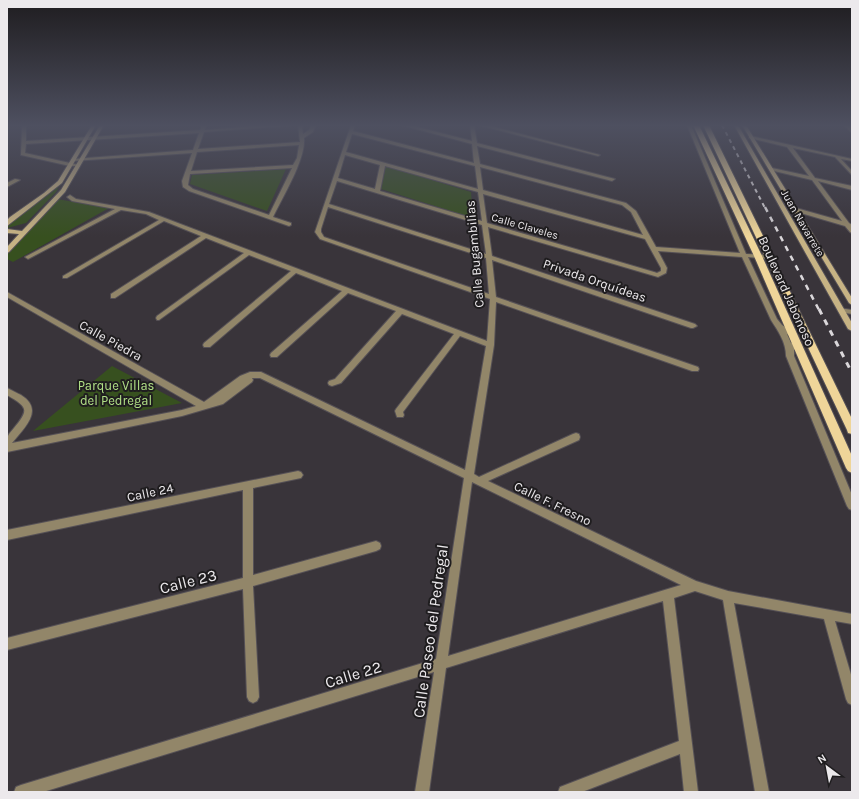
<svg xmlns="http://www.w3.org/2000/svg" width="859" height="799" font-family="Karla,sans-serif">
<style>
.green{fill:#37501f}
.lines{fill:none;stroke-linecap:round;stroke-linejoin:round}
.street-casing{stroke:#565156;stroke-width:2}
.secondary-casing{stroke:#565156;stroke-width:2}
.primary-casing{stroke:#565156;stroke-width:2}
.street{fill:#928669;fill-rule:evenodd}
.secondary{fill:#c7b384;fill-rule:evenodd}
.primary{fill:#efd599;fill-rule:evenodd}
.rail-far2{stroke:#dad7da;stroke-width:2;stroke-dasharray:4 4;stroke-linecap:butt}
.rail-far1{stroke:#dad7da;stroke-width:2.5;stroke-dasharray:5.5 5.5;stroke-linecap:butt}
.rail{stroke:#dad7da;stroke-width:3;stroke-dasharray:6 6;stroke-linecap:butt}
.labels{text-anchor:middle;stroke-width:4;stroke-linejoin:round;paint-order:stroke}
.far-street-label{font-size:11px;fill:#ece9ec;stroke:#1f1d1f}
.street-label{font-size:13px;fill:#ece9ec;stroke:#1f1d1f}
.park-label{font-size:13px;fill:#b2e187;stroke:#1f1d1f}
.near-street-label{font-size:16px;fill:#ece9ec;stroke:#1f1d1f}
</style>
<rect width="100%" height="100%" fill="#39343a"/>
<!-- green -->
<path class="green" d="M 386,166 L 471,192 L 473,218 L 381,189 Z
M 286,169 L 267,211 L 190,184 L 192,175 Z
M 59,186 L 56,192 L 26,223 L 7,228 L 7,226 L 13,218 Z
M 57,199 L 109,208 L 13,262 L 7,259 L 7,255 L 29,227 Z
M 112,366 L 182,403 L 33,431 Z"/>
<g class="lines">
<defs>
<path id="street" d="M 22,125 L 26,125 L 26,141 L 200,130 L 202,125 L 206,125 L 205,130 L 269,125 L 297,125 L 204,132 L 198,149 L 300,142 L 298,125 L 302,125 L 303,134 L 309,130 L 312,125 L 316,125 L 313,132 L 304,138 C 306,159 283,196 273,217 L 291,223 L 291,225 L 289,226 L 189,191 L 183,187 L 182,181 L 192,153 L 73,161 L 71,160 L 73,159 L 193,150 L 199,133 L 26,144 L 25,153 L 79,165 L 77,166 L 70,166 L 21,155 ZM 299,145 L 297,158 L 293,165 L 191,171 L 197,152 ZM 292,168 L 269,215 L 193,189 L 188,185 L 190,174 Z
M 351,125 L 355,125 L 353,131 L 474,163 L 472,144 L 401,125 L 410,125 L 472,141 L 470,125 L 474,125 L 477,143 L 615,179 L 612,181 L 477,146 L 480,164 L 626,203 L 636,211 L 656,247 L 740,253 L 687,125 L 691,125 L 746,254 L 770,255 L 773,257 L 770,259 L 748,257 L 777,319 L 782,325 L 796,334 L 792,337 L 787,334 L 791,343 L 796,340 L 800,343 L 794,350 L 794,356 L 852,495 L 852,510 L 849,509 L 847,506 L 786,356 C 786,342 778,331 771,320 L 742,257 L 658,251 L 667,268 L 666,273 L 658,277 L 488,227 L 492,256 L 695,324 L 697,326 L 693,328 L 691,328 L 492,260 L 496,297 L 698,367 L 699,369 L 698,371 L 692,371 L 496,302 L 494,345 L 474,474 L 479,477 L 573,434 L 576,433 L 579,434 L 580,437 L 579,440 L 488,481 L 696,581 L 728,591 L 852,614 L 852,624 L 835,621 L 852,678 L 852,705 L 848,703 L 846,699 L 824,619 L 734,603 L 769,792 L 755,792 L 723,600 L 695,591 L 674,598 L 698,792 L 684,792 L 680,754 L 582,792 L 558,792 L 560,787 L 679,741 L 663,601 L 446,668 L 429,792 L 415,792 L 434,672 L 43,792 L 14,792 L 16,787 L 21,785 L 436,659 L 464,478 L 260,378 L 252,378 L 253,380 L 252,382 L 223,404 L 182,416 L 7,452 C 7,447 6,440 8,436 C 9,433 12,431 14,428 C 30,409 27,407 7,395 L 7,388 C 12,390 16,393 21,395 C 45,410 24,428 12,443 L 182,410 L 196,406 L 7,297 L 7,292 L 204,402 L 240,376 L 250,372 L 261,372 L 465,470 L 486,346 L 460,336 L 403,412 L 404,415 L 403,417 L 397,417 L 395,411 L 396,409 L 454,334 L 402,314 L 341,383 L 332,386 L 329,385 L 328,383 L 329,381 L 335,379 L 396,311 L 348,293 L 277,357 L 271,357 L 270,355 L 271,353 L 342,291 L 296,273 L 210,347 L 204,347 L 203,345 L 204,343 L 291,271 L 249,255 L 159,320 L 157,320 L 156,318 L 157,316 L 244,253 L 206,238 L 115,298 L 111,298 L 111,294 L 201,236 L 164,221 L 67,278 L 63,278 L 63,276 L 159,220 L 146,214 L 121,210 L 30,258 L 28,259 L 25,257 L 115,209 L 72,201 L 67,197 L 70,195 L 76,199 L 149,212 L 487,341 L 490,299 L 320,239 L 315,232 ZM 352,134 L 475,166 L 478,189 L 346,152 ZM 345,155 L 380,165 L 375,189 L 338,178 ZM 385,166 L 478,192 L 482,221 L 380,191 ZM 480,167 L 622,205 L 631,212 L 643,235 L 483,190 ZM 337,181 L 482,225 L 486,254 L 329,204 ZM 483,194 L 645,239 L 661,268 L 661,271 L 657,273 L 654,272 L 487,223 ZM 328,207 L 486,258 L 489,294 L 324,237 L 321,232 L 321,229 ZM 472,482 L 476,484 L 681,585 L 448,656 Z
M 478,125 L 487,125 L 600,155 L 598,156 Z
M 844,125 L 849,125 L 852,129 L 852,133 Z
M 751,136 L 852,159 L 852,161 L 841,159 L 852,171 L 852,175 L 835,157 L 793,148 L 815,178 L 852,186 L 852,190 L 818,181 L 849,223 L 852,225 L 852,233 L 850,232 L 845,226 L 794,211 L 794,209 L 796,208 L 842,221 L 812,180 L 770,170 L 770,169 L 772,168 L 809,176 L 787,147 L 749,138 L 749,137 Z
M 15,179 L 20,180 L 7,187 L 7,183 Z
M 839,308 L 852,310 L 852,314 L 839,312 Z
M 298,471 L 301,472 L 303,475 L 301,478 L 253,488 L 253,575 L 376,541 L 380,543 L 381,546 L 380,549 L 376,551 L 253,586 L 259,697 L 257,701 L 253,703 L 249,701 L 247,697 L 243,589 L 7,650 L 7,638 L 243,578 L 243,490 L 7,540 L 7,530 Z"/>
<path id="secondary" d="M 92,125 L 96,125 L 62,183 L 7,226 L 7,220 L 10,217 L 44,193 L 58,181 Z
M 100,125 L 104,125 L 65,192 L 9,252 L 7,253 L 7,247 L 19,234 L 7,233 L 7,229 L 22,231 L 61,190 Z
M 734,125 L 738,125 L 852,323 L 852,331 L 848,329 Z
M 742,125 L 746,125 L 852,298 L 852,305 L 849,303 Z"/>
<path id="primary" d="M 693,125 L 699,125 L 762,256 L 852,456 L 852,473 L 848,471 L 846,468 L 754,256 Z
M 703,125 L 709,125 L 852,419 L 852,434 L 848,433 L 847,430 Z"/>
</defs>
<!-- street casing -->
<use href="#street" class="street-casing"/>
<!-- secondary casing -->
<use href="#secondary" class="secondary-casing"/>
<!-- primary casing -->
<use href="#primary" class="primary-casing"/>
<!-- street -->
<use href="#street" class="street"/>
<!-- secondary -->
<use href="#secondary" class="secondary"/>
<!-- primary -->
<use href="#primary" class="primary"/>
<!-- rail-far2 -->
<path class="rail-far2" d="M 722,125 L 765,208"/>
<!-- rail-far1 -->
<path class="rail-far1" d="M 765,207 L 819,310"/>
<!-- rail -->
<path class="rail" d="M 819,309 L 852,373"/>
</g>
<!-- sky -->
<linearGradient id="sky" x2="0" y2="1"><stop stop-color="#1f1d20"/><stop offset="0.53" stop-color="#4e5060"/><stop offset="1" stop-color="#4e5060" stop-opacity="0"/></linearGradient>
<rect width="859" height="237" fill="url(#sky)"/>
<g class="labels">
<!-- far-street labels -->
<g class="far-street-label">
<text transform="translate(803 223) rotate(60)" y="4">Juan Navarrete</text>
<text transform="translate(525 226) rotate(16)" y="4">Calle Claveles</text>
</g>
<!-- street labels -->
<g class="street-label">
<text transform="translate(474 254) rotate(-95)" y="5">Calle Bugambilias</text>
<text transform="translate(595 280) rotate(19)" y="5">Privada Orquídeas</text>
<text transform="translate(787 291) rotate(66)" y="5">Boulevard Jabonoso</text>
<text transform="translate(111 340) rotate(29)" y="5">Calle Piedra</text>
<text transform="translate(150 492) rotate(-12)" y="5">Calle 24</text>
<text transform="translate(553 503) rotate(26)" y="5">Calle F. Fresno</text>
</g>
<!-- park labels -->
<g class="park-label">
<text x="116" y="390">Parque Villas<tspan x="116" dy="15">del Pedregal</tspan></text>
</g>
<!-- near-street labels -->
<g class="near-street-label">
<text transform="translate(188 581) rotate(-14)" y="6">Calle 23</text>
<text transform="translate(430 631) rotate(-82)" y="6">Calle Paseo del Pedregal</text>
<text transform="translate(353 674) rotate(-17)" y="6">Calle 22</text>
</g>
</g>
<!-- border -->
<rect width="859" height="799" fill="none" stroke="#ece9ec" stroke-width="16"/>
<!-- north arrow -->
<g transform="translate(827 767) rotate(328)" stroke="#1f1d1f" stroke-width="3" paint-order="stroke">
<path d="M0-3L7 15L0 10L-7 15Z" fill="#ece9ec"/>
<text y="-6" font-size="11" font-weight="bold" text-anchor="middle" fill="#ece9ec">N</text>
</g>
</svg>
